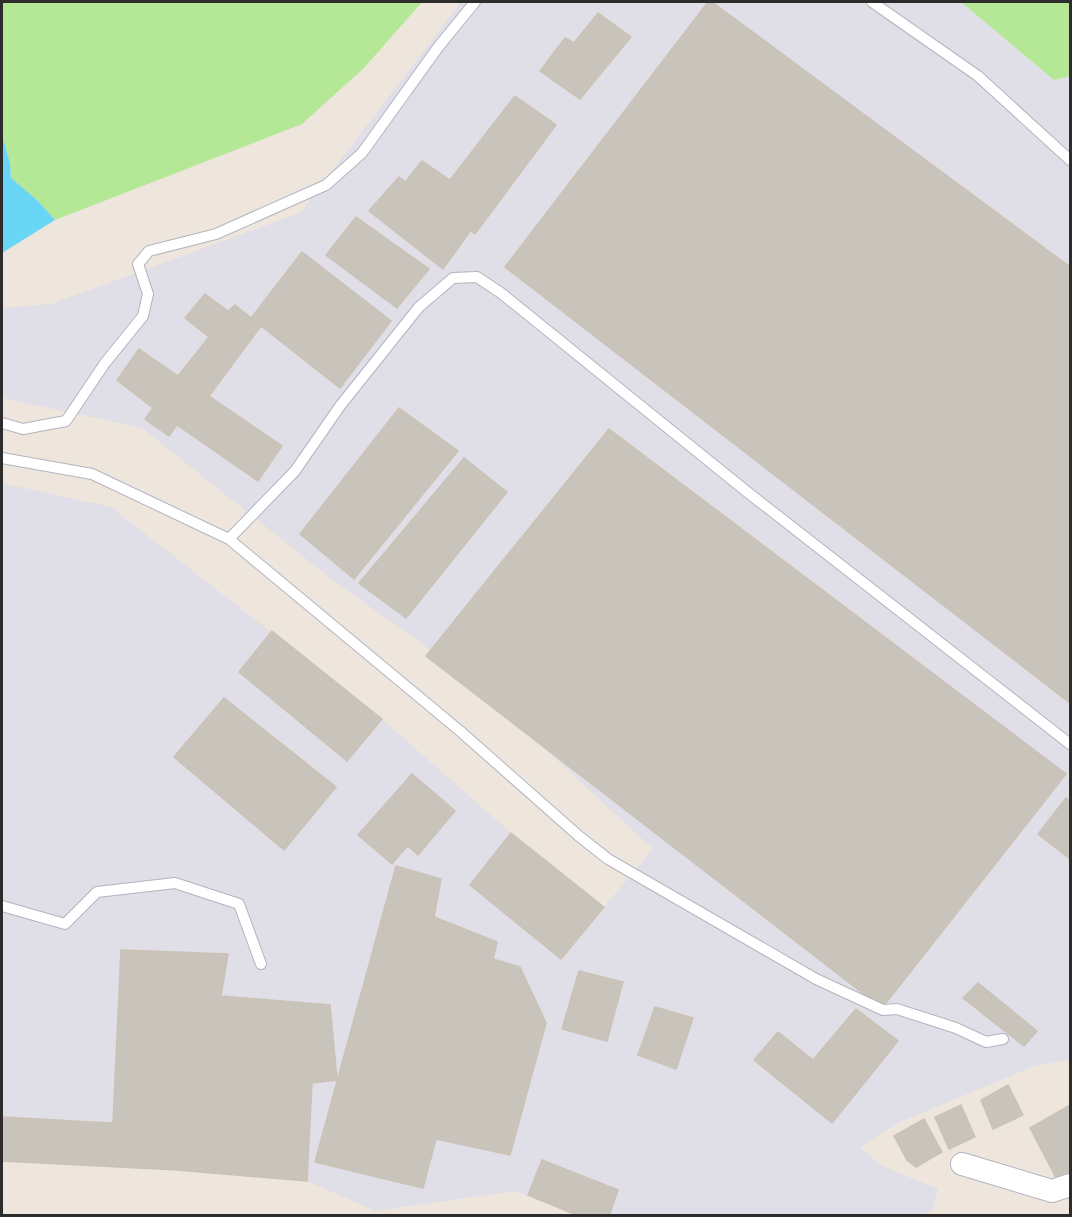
<svg xmlns="http://www.w3.org/2000/svg" width="1072" height="1217" font-family="'Space Grotesk',sans-serif">
<style>
.industrial{fill:#e0dee6}
.green{fill:#b5e896}
.water{fill:#6ad6f6}
.building{fill:#c9c4bb;stroke:#cac2b6;stroke-width:1.5}
.lines{fill:none;stroke-linecap:round;stroke-linejoin:round}
.lane-casing{stroke:#b1b4c0;stroke-width:12}
.street-casing{stroke:#b1b4c0;stroke-width:24}
.lane{stroke:#fff;stroke-width:10}
.street{stroke:#fff;stroke-width:22}
</style>
<rect width="100%" height="100%" fill="#eee6dd"/>
<!-- industrial -->
<path class="industrial" d="M 461,2 L 961,2 L 1054,80 L 1070,76 L 1070,1060 L 1035,1066 L 900,1122 L 860,1147 L 880,1165 L 938,1189 L 933,1208 L 926,1215 L 578,1215 L 516,1191 L 376,1211 L 307,1181 L 177,1170 L 2,1161 L 2,483 L 111,507 L 382,719 L 511,833 L 604,907 L 653,849 L 464,674 L 334,581 L 142,428 L 2,398 L 2,308 L 51,304 L 300,213 Z"/>
<!-- green -->
<path class="green" d="M 2,2 L 422,2 L 364,68 L 302,124 L 55,220 L 37,200 L 11,178 L 10,163 L 2,135 Z
M 961,2 L 1070,2 L 1070,76 L 1054,80 Z"/>
<!-- water -->
<path class="water" d="M 2,135 L 10,163 L 11,178 L 37,200 L 55,220 L 2,253 Z"/>
<!-- building -->
<path class="building" d="M 708,2 L 712,2 L 1070,267 L 1070,703 L 505,267 Z
M 598,13 L 631,37 L 580,99 L 540,71 L 565,38 L 574,43 Z
M 515,96 L 556,125 L 475,234 L 406,181 L 422,161 L 450,180 Z
M 399,177 L 471,230 L 443,269 L 369,211 Z
M 356,217 L 429,269 L 397,308 L 326,255 Z
M 302,252 L 391,321 L 340,388 L 251,318 Z
M 205,294 L 228,311 L 235,305 L 261,326 L 209,396 L 282,446 L 258,481 L 177,425 L 169,436 L 145,419 L 153,408 L 117,380 L 139,349 L 178,376 L 209,337 L 185,318 Z
M 399,408 L 458,451 L 354,579 L 300,534 Z
M 609,429 L 1066,774 L 882,1008 L 426,656 Z
M 464,458 L 507,492 L 406,618 L 359,583 Z
M 272,631 L 382,719 L 347,761 L 239,672 Z
M 224,698 L 336,787 L 284,850 L 174,757 Z
M 412,774 L 445,802 L 392,864 L 358,835 Z
M 1066,798 L 1070,801 L 1070,859 L 1038,834 Z
M 445,802 L 455,811 L 418,855 L 408,846 Z
M 511,833 L 604,907 L 561,959 L 470,885 Z
M 396,866 L 441,879 L 434,917 L 497,942 L 493,959 L 520,967 L 546,1023 L 510,1155 L 436,1139 L 423,1188 L 315,1162 Z
M 121,950 L 228,954 L 221,996 L 330,1005 L 337,1080 L 312,1083 L 307,1181 L 177,1170 L 180,1127 L 113,1123 Z
M 579,971 L 623,982 L 607,1041 L 562,1029 Z
M 978,983 L 1037,1031 L 1024,1046 L 963,998 Z
M 655,1007 L 693,1018 L 676,1069 L 638,1055 Z
M 856,1009 L 898,1041 L 832,1123 L 754,1060 L 778,1032 L 813,1060 Z
M 1008,1085 L 1023,1115 L 993,1129 L 981,1100 Z
M 961,1105 L 975,1137 L 949,1149 L 935,1117 Z
M 1070,1105 L 1070,1183 L 1061,1187 L 1030,1128 Z
M 2,1117 L 180,1127 L 177,1170 L 2,1161 Z
M 924,1119 L 942,1152 L 916,1167 L 907,1160 L 894,1136 Z
M 542,1160 L 618,1190 L 609,1216 L 579,1216 L 528,1195 Z"/>
<g class="lines">
<defs>
<path id="lane" d="M 872,2 L 978,76 L 1070,160
M 2,423 L 23,429 L 66,421 L 105,363 L 143,316 L 148,294 L 138,264 L 149,251 L 216,234 L 326,185 L 362,153 L 439,46 L 475,2
M 2,458 L 92,474 L 229,539 L 460,731 L 580,837 L 608,859 L 816,979 L 883,1010 L 897,1009 L 956,1028 L 986,1042 L 1003,1039
M 229,539 L 295,471 L 340,406 L 419,307 L 453,278 L 477,277 L 501,293 L 746,491 L 1070,744
M 2,906 L 65,924 L 97,892 L 175,883 L 239,904 L 261,964"/>
<path id="street" d="M 962,1164 L 1052,1191 L 1070,1185"/>
</defs>
<!-- lane casing -->
<use href="#lane" class="lane-casing"/>
<!-- street casing -->
<use href="#street" class="street-casing"/>
<!-- lane -->
<use href="#lane" class="lane"/>
<!-- street -->
<use href="#street" class="street"/>
</g>
<!-- border -->
<rect width="1072" height="1217" fill="none" stroke="#2c2c2c" stroke-width="6"/>
</svg>
